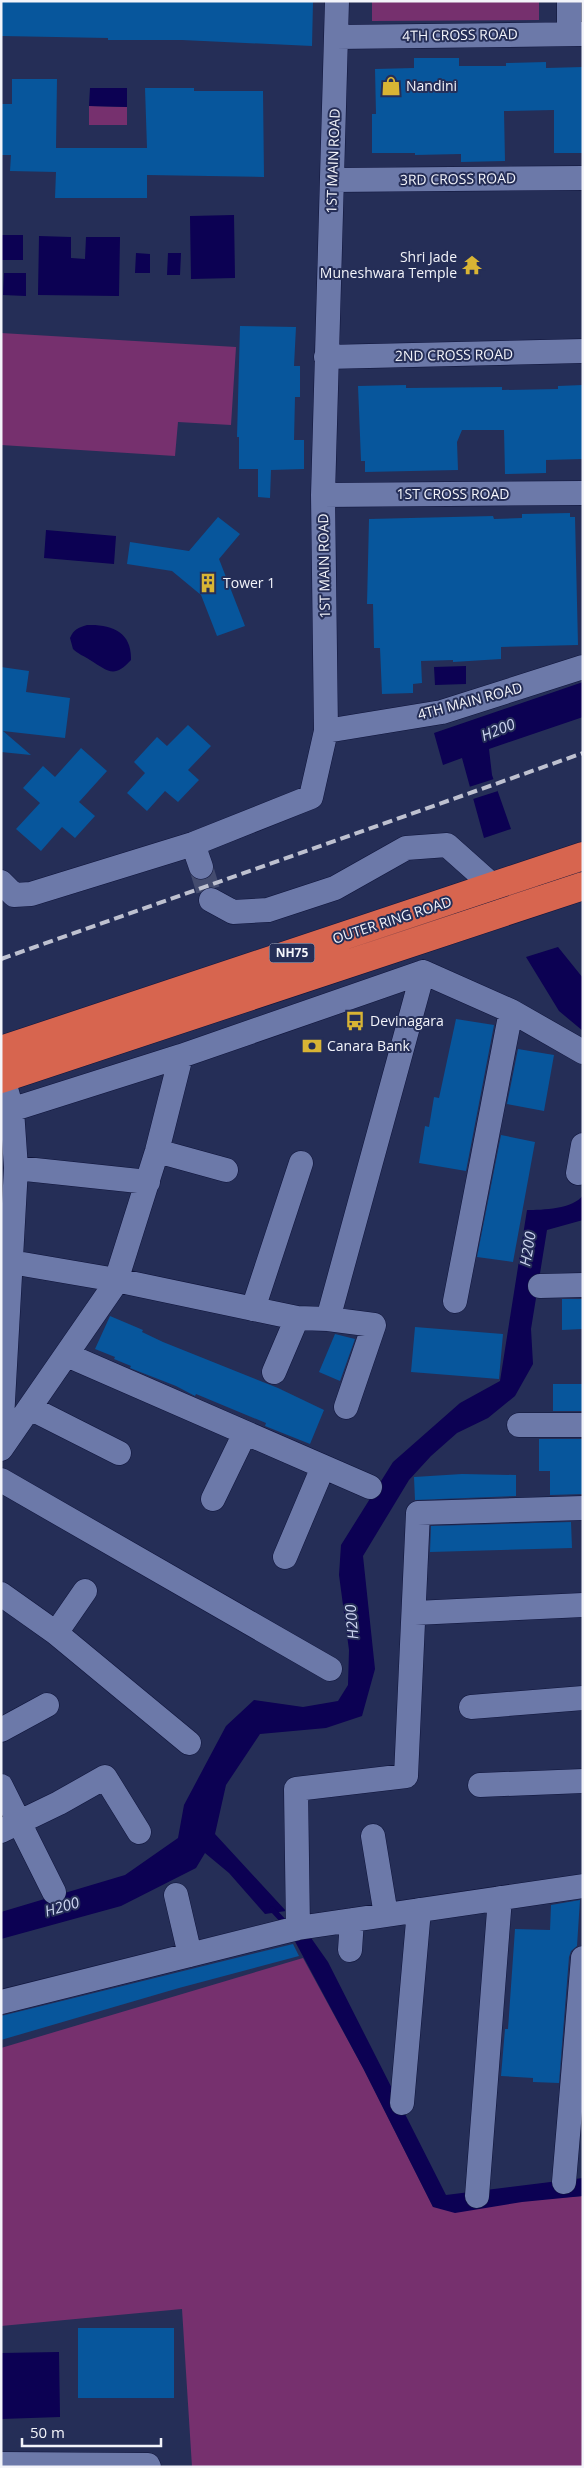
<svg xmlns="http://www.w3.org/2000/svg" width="584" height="2468" font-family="'Open Sans',sans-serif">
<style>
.green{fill:#76306e}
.water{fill:#0c0153}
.pier{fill:#252e57}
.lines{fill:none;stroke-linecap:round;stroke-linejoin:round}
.stream{stroke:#0c0153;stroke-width:5.5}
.building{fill:#07569c}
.minor-tunnel{stroke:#444c6f;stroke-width:24;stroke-dasharray:24 12;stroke-linecap:butt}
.minor-casing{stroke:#0f143b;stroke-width:25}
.highway-casing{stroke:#0f143b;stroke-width:29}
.minor{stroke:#6c79a9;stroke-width:24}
.highway{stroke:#d7654f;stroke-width:28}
.rail{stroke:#bec1d0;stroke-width:4;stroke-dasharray:10 5;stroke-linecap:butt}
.labels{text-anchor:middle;stroke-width:4;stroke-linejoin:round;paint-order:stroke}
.shield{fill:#252e57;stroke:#b5b9c9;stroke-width:1}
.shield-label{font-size:12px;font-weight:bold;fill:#f3f4fa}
.street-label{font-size:14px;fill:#f3f4fa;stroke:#252e57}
.poi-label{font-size:14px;fill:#f3f4fa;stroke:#252e57;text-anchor:start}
.water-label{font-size:15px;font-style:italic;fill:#cdd5f1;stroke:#252e57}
</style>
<rect width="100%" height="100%" fill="#252e57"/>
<!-- green -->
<path class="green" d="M 372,1 L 539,1 L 539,20 L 372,21 Z
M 89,106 L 127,107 L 127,125 L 89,125 Z
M 1,333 L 236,347 L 231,425 L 178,422 L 175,456 L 1,445 Z
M 303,1958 L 363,2068 L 433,2207 L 583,2196 L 583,2467 L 192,2467 L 182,2309 L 1,2326 L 1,2048 Z"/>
<!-- water -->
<path class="water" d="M 90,88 L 127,88 L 127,107 L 89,106 Z
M 234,215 L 235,278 L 191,279 L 190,216 Z
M 1,235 L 23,235 L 23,260 L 1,260 Z
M 39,236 L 71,237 L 71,258 L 85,259 L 86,237 L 120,237 L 119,296 L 38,295 Z
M 136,253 L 150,254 L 150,273 L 135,273 Z
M 168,253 L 181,253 L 180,275 L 167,275 Z
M 4,273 L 26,273 L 26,296 L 3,295 Z
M 46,530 L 116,536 L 114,564 L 44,558 Z
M 87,625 C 112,624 132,632 131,660 C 114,679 108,671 90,660 C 84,656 78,654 73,649 L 70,638 C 74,629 78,628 87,625 Z
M 466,666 L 466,684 L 435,685 L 434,667 Z
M 583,682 L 583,717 L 489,749 L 492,775 L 511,829 L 484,838 L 462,758 L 443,765 L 434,733 Z
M 558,947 L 583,978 L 583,1031 L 559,1011 L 526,957 Z
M 583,1195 L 583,1220 L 547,1230 L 531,1329 L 533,1364 L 515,1396 L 488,1418 L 457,1433 L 431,1456 L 409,1480 L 363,1556 L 375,1669 L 362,1716 L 326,1728 L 260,1734 L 226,1785 L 215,1834 L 286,1911 L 265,1914 L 229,1873 L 205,1853 L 196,1868 L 121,1906 L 1,1939 L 1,1912 L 125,1875 L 178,1838 L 184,1805 L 226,1726 L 254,1700 L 303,1707 L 338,1701 L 348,1685 L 349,1650 L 339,1575 L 341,1545 L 393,1462 L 460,1403 L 500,1381 L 527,1210 C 542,1210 574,1209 583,1195 Z
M 291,1934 L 309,1935 L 328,1962 L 446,2195 L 583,2178 L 583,2196 L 522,2202 L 455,2213 L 433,2207 L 363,2068 Z
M 59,2352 L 60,2417 L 1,2419 L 1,2353 Z"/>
<!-- pier -->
<path class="pier" d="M 494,779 L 498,791 L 473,799 L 469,787 Z"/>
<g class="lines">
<!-- stream -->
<path class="stream" d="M 272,1909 L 286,1924"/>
</g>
<!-- building -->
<path class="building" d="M 1,1 L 313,2 L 312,46 L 182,40 L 108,40 L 108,38 L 2,36 Z
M 414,58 L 459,58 L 459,66 L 506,66 L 506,63 L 546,62 L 546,68 L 583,67 L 583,153 L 554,153 L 554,110 L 504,111 L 505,161 L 461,162 L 461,154 L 415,155 L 415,153 L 372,153 L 372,114 L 376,114 L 375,69 L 414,68 Z
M 12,79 L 57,79 L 56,148 L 147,148 L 145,88 L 194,88 L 194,91 L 263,91 L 264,177 L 147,175 L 147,198 L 55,198 L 56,172 L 10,171 L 11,155 L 1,155 L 1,104 L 12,104 Z
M 240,326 L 296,327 L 294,366 L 300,366 L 300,397 L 295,397 L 294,440 L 304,440 L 304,469 L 271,470 L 270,498 L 258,497 L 258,469 L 239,469 L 239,437 L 237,437 Z
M 406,385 L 406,388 L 502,387 L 502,390 L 558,389 L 558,386 L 583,385 L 583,459 L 546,460 L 546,473 L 505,474 L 504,430 L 462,430 L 457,442 L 458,470 L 365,472 L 365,461 L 361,461 L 358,386 Z
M 570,513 L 570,517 L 575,517 L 578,645 L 501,647 L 501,659 L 453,662 L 453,660 L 421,661 L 422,683 L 413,684 L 413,693 L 382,694 L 380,648 L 374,648 L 373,604 L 367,604 L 369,519 L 493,516 L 494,519 L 522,518 L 522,514 Z
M 218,517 L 240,534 L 219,559 L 245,626 L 217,636 L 201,595 L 172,571 L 127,564 L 130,542 L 189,551 Z
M 1,667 L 29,671 L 26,692 L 70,698 L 65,738 L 3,731 L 31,755 L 1,752 Z
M 188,725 L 211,746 L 188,770 L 199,780 L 178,802 L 165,791 L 147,811 L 127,793 L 145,773 L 134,762 L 157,737 L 167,746 Z
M 81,748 L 107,771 L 79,802 L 95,816 L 75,838 L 62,827 L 41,851 L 16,829 L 40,803 L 23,788 L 43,766 L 55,777 Z
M 456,1019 L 494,1025 L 466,1171 L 419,1163 L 425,1126 L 429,1127 L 434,1097 L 439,1098 Z
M 518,1049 L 554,1055 L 544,1111 L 507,1104 Z
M 501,1135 L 535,1142 L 513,1262 L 477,1257 Z
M 562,1299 L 582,1299 L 582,1329 L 562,1330 Z
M 110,1316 L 143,1330 L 142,1332 L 163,1342 L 278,1388 L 324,1410 L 310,1444 L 265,1426 L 266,1423 L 244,1414 L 196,1394 L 195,1396 L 176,1386 L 130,1368 L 131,1366 L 114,1359 L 115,1357 L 95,1349 Z
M 415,1327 L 503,1334 L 499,1379 L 411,1372 Z
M 335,1334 L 355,1339 L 340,1381 L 319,1372 Z
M 553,1384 L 583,1384 L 583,1411 L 553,1411 Z
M 539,1439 L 583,1439 L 583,1494 L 550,1495 L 550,1471 L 539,1471 Z
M 462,1474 L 516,1475 L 516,1496 L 415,1500 L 414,1477 Z
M 571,1522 L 572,1548 L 430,1552 L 431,1526 Z
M 580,1900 L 577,1946 L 571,1951 L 569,1957 L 559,2083 L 533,2082 L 533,2078 L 501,2076 L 505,2029 L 508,2029 L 515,1929 L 550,1930 L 551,1905 Z
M 293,1944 L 299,1956 L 179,1988 L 1,2040 L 1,2016 Z
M 78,2328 L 174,2328 L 174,2398 L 78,2398 Z"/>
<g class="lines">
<!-- minor-tunnel -->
<path class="minor-tunnel" d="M 201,867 L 211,900"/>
<defs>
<path id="minor" d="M 569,1 L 569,34
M 336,37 L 583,34
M 333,180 L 583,178
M 326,357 L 583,351
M 323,495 L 583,493
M 326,731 L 442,712 L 583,667
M 193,844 L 201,867
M 1,882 L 14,895 L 31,894 L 193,844 L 311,797 L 326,731 L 323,495 L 337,1
M 211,900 L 233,912 L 268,910 L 335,888 L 406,848 L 447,845 L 493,886
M 423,972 L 511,1011 L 583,1052
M 1,1113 L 181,1056 L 423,972
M 157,1151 L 226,1170
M 16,1168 L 148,1182
M 578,1173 L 583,1145
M 11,1262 L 116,1280 L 297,1318 L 328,1319 L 374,1325 L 346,1407
M 540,1286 L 583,1285
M 455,1301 L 511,1011
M 253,1309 L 301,1163
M 328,1319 L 423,972
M 67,1355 L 370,1487
M 274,1372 L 297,1318
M 30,1408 L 119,1453
M 519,1425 L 583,1425
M 1,1437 L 16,1168 L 12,1110 L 3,1078
M 1,1449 L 115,1284 L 157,1151 L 181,1056
M 1,1480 L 330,1669
M 213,1499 L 245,1433
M 285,1557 L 323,1467
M 1,1594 L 56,1633 L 189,1743
M 415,1613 L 583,1605
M 56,1633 L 85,1591
M 471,1707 L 583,1698
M 1,1730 L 47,1705
M 480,1785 L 583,1781
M 1,1786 L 54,1892
M 1,1831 L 59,1803 L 105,1777 L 139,1832
M 373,1836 L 386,1915
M 176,1895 L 190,1955
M 298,1928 L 296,1789 L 406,1776 L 418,1513 L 583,1508
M 350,1950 L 352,1920
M 1,2002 L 298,1928 L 583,1886
M 402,2103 L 419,1910
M 564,2182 L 583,1958
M 477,2196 L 500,1898
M 1,2464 L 148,2465 L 149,2467"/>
<path id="highway" d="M 1,1050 L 583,856
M 1,1079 L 583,886"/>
</defs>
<!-- minor casing -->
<use href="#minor" class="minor-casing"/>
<!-- highway casing -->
<use href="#highway" class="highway-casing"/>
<!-- minor -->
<use href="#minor" class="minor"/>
<!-- highway -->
<use href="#highway" class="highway"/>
<!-- rail -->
<path class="rail" d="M 1,959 L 583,753"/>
</g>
<!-- icons -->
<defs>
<symbol id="shop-bare" viewBox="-9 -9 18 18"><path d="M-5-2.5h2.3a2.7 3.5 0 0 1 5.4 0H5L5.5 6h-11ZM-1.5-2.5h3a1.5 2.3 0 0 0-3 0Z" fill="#d8b434" stroke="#252e57" stroke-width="2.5" paint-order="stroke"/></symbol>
<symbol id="temple-bare" viewBox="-9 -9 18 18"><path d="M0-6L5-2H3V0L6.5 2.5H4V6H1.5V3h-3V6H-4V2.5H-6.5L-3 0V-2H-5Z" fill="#d8b434" stroke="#252e57" stroke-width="2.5" paint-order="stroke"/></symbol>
<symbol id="building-bare" viewBox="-9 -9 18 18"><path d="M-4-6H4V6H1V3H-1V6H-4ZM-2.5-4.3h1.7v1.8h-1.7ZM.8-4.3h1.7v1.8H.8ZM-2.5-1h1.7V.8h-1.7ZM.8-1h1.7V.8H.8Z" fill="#d8b434" stroke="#252e57" stroke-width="2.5" paint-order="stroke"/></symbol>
<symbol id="bus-bare" viewBox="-9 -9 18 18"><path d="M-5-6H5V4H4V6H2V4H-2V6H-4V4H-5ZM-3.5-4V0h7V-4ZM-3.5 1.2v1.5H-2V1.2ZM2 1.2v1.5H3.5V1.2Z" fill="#d8b434" stroke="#252e57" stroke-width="2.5" paint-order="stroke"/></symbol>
<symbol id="bank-bare" viewBox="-9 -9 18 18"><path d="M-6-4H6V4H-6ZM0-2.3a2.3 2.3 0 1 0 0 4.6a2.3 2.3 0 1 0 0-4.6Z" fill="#d8b434" stroke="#252e57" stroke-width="2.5" paint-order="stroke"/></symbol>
</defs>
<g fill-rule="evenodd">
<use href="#shop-bare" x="377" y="72" width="28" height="28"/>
<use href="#temple-bare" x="458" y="251" width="28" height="28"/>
<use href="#building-bare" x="194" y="569" width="28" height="28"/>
<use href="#bus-bare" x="341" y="1007" width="28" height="28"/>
<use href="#bank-bare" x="298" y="1032" width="28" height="28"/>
</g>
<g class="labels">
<!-- shield labels -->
<rect class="shield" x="269.5" y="943.5" width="45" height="19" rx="4"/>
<g class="shield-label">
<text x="292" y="957">NH75</text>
</g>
<!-- street labels -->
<g class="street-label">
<text transform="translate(460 35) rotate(-1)" y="5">4TH CROSS ROAD</text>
<text transform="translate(333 161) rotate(-88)" y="5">1ST MAIN ROAD</text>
<text transform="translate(458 179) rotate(-1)" y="5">3RD CROSS ROAD</text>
<text transform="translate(454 355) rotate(-1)" y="5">2ND CROSS ROAD</text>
<text x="453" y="499">1ST CROSS ROAD</text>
<text transform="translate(324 566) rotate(-91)" y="5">1ST MAIN ROAD</text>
<text transform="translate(470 701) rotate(-15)" y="5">4TH MAIN ROAD</text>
<text transform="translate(392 920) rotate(-18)" y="5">OUTER RING ROAD</text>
</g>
<!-- poi labels -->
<g class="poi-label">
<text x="406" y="91">Nandini</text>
<text x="457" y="262" text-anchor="end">Shri Jade<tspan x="457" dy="16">Muneshwara Temple</tspan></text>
<text x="223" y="588">Tower 1</text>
<text x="370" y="1026">Devinagara</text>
<text x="327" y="1051">Canara Bank</text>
</g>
<!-- water labels -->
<g class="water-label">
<text transform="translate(498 730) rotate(-22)" y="5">H200</text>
<text transform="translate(528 1249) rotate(-80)" y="5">H200</text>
<text transform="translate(352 1622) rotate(-95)" y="5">H200</text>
<text transform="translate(62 1907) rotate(-16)" y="5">H200</text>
</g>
</g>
<!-- border -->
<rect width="584" height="2468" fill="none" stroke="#f3f4fa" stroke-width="5"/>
<!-- scale -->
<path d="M22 2438v8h139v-8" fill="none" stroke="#f3f4fa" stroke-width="2.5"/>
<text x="30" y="2438" font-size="15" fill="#f3f4fa" stroke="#252e57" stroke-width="4" paint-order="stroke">50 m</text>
</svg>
